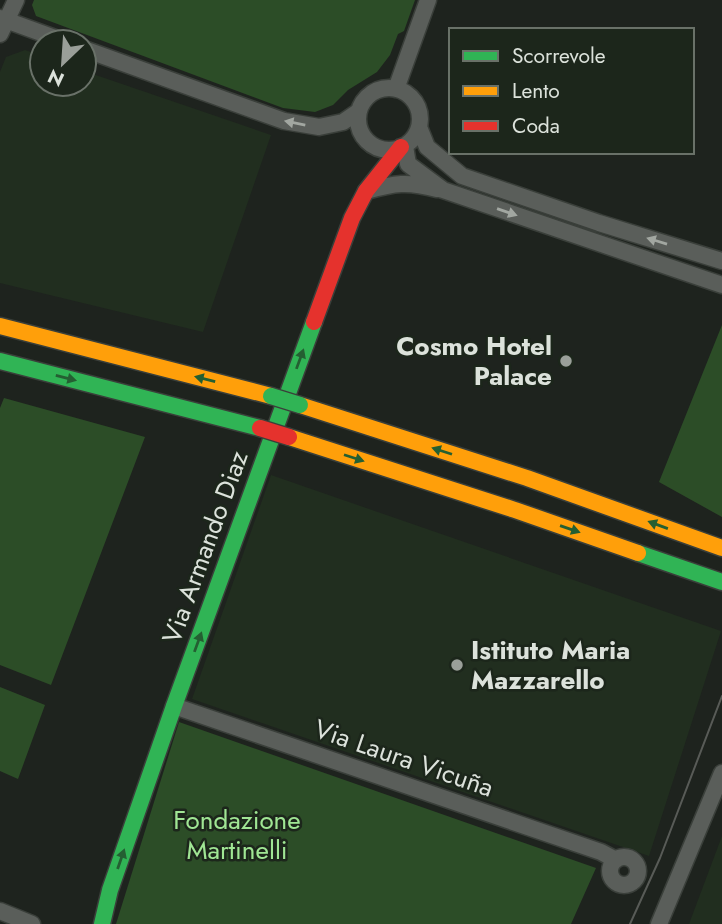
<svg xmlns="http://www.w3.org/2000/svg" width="722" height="924" font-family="Jost,sans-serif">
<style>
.built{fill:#212e1f}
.green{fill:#2c4d27}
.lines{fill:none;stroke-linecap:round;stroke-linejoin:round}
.street-casing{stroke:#3a3f3a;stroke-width:19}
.fast-casing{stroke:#3a3f3a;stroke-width:19}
.slow-casing{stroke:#3a3f3a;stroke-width:19}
.jam-casing{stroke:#3a3f3a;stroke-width:19}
.street{stroke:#5a5e5a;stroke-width:16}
.fast{stroke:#30b455;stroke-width:16}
.slow{stroke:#ff9f0a;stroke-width:16}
.jam{stroke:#e5322d;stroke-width:16}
.tram{stroke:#585b57;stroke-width:2}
.fast-bridge-casing{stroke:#3a3f3a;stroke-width:19;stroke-linecap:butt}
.jam-bridge-casing{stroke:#3a3f3a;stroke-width:19;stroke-linecap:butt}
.fast-bridge{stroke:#30b455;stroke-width:16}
.jam-bridge{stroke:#e5322d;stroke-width:16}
.oneway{fill:#a2a7a1}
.oneway2{fill:#245f32}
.poi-dot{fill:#9a9f99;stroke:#1c261b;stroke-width:2.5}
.labels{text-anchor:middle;stroke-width:5;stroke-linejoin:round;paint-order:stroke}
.poi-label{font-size:26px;font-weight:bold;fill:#dce2db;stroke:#1c261b;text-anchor:end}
.street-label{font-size:26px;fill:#dce2db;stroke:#1c261b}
.park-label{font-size:26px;fill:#a0e694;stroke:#1c261b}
</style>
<rect width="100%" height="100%" fill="#1e231e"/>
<!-- built -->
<path class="built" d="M 25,50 L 42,56 L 42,84 L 84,84 L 84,71 L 271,135 L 203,332 L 0,283 L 0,72 L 6,57 Z
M 271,475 L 721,631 L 649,856 L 192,699 Z
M 722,836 L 722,924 L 689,924 Z"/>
<!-- green -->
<path class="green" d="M 34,0 L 415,0 L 404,31 L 398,34 L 390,55 L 377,72 L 348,90 L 333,105 L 315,112 L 283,108 L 36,16 L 32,5 Z
M 722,325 L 722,517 L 659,482 Z
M 4,398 L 145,437 L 51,685 L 0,665 L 0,408 Z
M 0,687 L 45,705 L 18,779 L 0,771 Z
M 179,722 L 596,868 L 571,924 L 116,924 Z"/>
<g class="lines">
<defs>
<path id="street" d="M 0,18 L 66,42
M 0,34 L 16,0
M 84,49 L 284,121 L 319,127 L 343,122 L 359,111
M358 119a31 31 0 1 1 62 0a31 31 0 1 1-62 0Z
M 396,89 L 428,0
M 419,127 L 427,147 L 462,176 L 599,223 L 722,261
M 405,146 L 408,164 L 443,190 L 722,285
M 366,191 C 395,183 407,181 437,189
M 174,706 L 601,852 L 616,860
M610 871a14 14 0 1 1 28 0a14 14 0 1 1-28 0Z
M 0,911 L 32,924
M 659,924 L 722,773"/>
<path id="fast" d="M 0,361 L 260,428
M 638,553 L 722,582
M 102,924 L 110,890 L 174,706 L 314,322"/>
<path id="slow" d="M 0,326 L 271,396
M 300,405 L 527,478 L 722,548
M 289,437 L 515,510 L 638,553"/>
<path id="jam" d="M 314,322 L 352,218 L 366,191 L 401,147"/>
</defs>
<!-- street casing -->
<use href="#street" class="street-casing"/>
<!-- fast casing -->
<use href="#fast" class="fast-casing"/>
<!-- slow casing -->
<use href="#slow" class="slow-casing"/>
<!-- jam casing -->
<use href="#jam" class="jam-casing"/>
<!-- street -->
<use href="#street" class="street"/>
<!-- fast -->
<use href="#fast" class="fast"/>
<!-- slow -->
<use href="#slow" class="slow"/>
<!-- jam -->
<use href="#jam" class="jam"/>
<!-- tram -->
<path class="tram" d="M 630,924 L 660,858 L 722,696"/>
<defs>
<path id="fast-bridge" d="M 271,396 L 300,405"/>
<path id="jam-bridge" d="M 260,428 L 289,437"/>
</defs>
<!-- fast-bridge casing -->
<use href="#fast-bridge" class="fast-bridge-casing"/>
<!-- jam-bridge casing -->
<use href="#jam-bridge" class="jam-bridge-casing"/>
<!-- fast-bridge -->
<use href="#fast-bridge" class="fast-bridge"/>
<!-- jam-bridge -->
<use href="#jam-bridge" class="jam-bridge"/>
</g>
<!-- one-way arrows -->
<defs><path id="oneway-solid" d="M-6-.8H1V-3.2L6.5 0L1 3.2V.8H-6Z" transform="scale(1.75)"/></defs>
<g class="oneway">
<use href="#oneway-solid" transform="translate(295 123) rotate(-169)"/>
<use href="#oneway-solid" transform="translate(507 212) rotate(19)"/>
<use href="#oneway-solid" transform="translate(657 241) rotate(-163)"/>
</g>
<g class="oneway2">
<use href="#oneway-solid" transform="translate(300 359) rotate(-70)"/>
<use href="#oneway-solid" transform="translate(66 378) rotate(14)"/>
<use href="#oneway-solid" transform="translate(205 379) rotate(-166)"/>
<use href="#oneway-solid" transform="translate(442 451) rotate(-162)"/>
<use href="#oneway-solid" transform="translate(354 458) rotate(18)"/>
<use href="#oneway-solid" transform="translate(658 525) rotate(-160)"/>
<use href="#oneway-solid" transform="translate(570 529) rotate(19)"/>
<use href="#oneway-solid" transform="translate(198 642) rotate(-70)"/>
<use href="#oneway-solid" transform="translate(121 859) rotate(-71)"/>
</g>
<!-- markers -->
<g class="poi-dot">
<circle cx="566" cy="361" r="7"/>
<circle cx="457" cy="665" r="7"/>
</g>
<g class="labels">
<!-- poi labels -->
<g class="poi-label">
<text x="552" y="355">Cosmo Hotel<tspan x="552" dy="30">Palace</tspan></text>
<text x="471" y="659" text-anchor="start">Istituto Maria<tspan x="471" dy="30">Mazzarello</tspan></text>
</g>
<!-- street labels -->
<g class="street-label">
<text transform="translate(205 547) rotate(-70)" y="9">Via Armando Diaz</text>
<text transform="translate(404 758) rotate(19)" y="9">Via Laura Vicuña</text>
</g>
<!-- park labels -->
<g class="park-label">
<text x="237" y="829">Fondazione<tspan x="237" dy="30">Martinelli</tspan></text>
</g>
</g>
<!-- legend -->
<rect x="449" y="28" width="245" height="126" fill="#1c261b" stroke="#697168" stroke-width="2"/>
<rect x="463" y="51" width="35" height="10" fill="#30b455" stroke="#697168" stroke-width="2"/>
<text x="512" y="63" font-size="21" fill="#dce2db">Scorrevole</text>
<rect x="463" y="86" width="35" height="10" fill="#ff9f0a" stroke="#697168" stroke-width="2"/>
<text x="512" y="98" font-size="21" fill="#dce2db">Lento</text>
<rect x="463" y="121" width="35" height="10" fill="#e5322d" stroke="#697168" stroke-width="2"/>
<text x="512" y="133" font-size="21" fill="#dce2db">Coda</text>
<!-- north arrow -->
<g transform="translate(63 63) rotate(205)"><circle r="33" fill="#1c261b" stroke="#697168" stroke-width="2"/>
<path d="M0-5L12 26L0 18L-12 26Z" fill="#9a9f99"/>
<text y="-10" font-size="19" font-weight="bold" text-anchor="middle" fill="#dce2db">N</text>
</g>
</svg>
